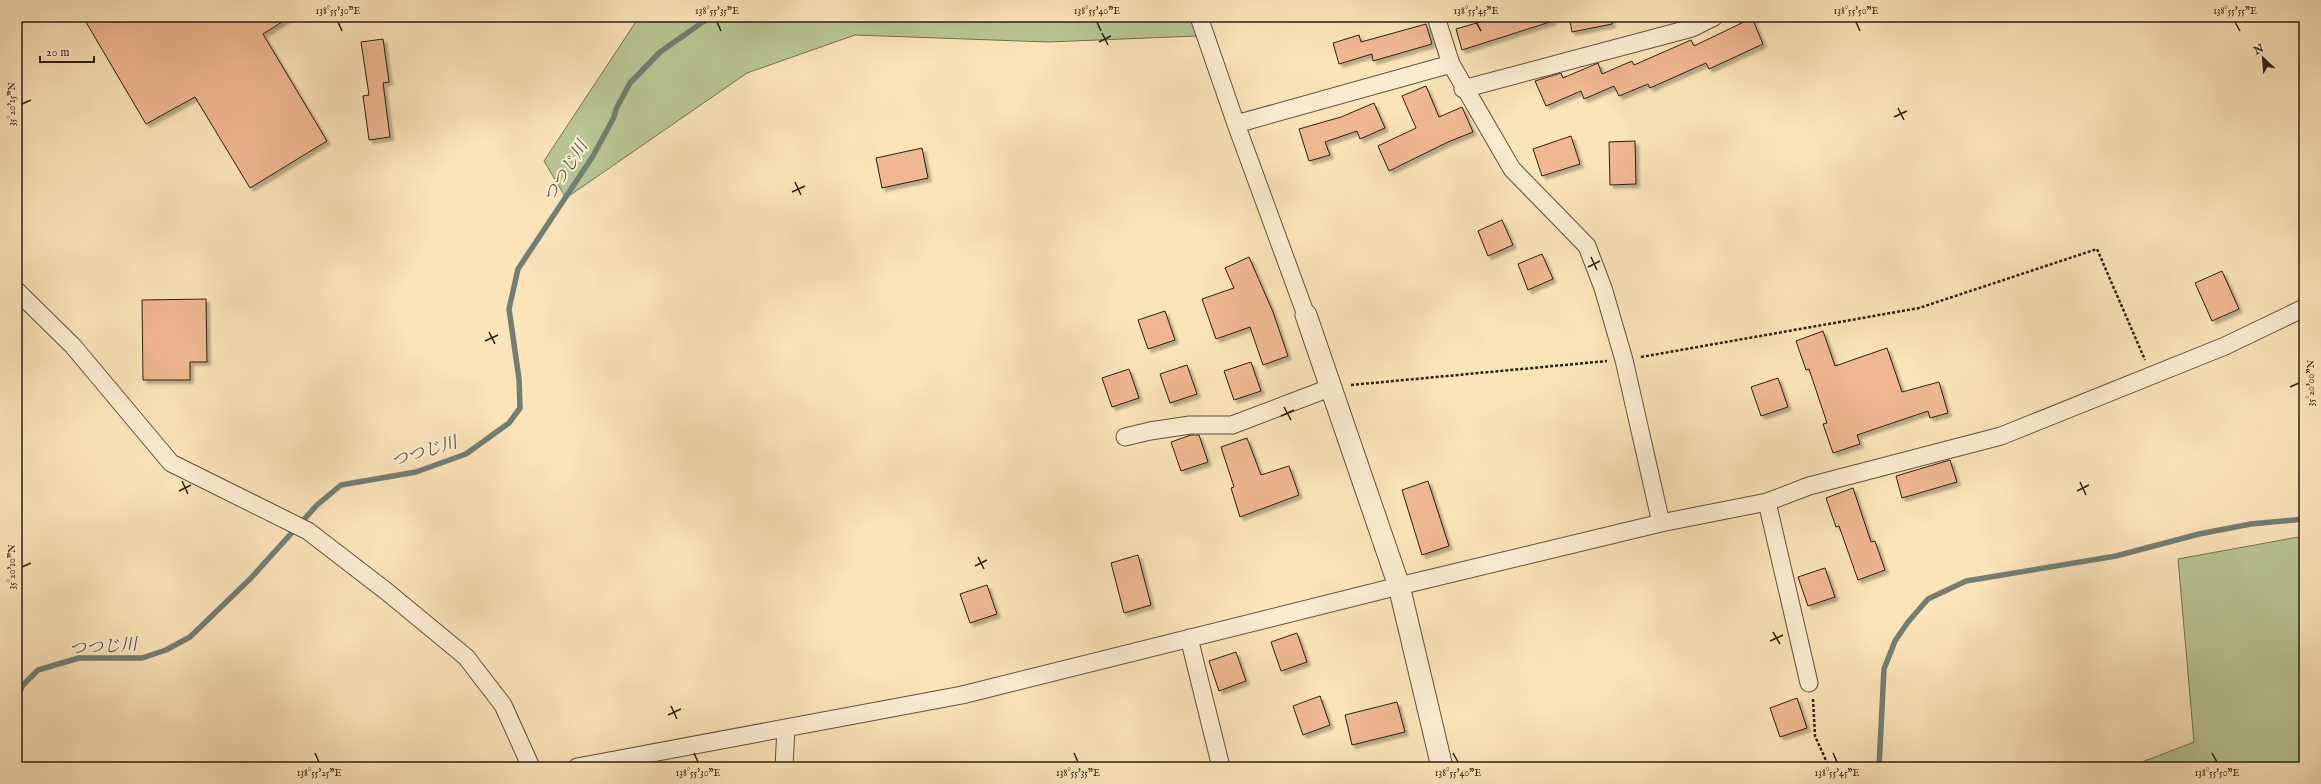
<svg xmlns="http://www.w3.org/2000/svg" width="2321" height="784" font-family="'IM FELL English','Noto Serif JP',serif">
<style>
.green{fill:#b9c593;stroke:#727252}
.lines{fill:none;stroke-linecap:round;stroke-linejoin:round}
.stream{stroke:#717e73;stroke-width:5.5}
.building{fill:#efb791;stroke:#2c1f12;filter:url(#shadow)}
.minor-casing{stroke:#60503c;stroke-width:19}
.tertiary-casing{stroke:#60503c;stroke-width:23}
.path{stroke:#2c1f12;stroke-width:2.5;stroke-dasharray:3 2;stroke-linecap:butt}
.minor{stroke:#fcedd1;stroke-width:17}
.tertiary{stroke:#fcedd1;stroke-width:21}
.ticks{fill:none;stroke:#2c1f12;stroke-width:1.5}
.labels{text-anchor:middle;stroke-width:4;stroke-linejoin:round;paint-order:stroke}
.water-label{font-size:17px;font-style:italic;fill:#4e4f43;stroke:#fcedd1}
.neatline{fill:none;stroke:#2c1f12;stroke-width:1.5}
.ticks-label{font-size:10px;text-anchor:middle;fill:#2c1f12}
</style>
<defs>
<filter id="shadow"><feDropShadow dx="3.5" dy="3.5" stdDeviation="1" flood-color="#0004"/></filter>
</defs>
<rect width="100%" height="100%" fill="#fbe4b8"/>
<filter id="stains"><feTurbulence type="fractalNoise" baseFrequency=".005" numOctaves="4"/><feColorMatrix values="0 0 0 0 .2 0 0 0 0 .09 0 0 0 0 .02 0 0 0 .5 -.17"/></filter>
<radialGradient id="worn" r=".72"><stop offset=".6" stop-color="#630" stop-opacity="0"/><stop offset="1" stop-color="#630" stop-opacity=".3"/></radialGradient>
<!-- green -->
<path class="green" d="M 639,17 L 1191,17 L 1197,36 L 1048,42 L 855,35 L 747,73 L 566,198 L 544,161 Z
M 2304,536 L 2304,767 L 2129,767 L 2194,742 L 2178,559 Z"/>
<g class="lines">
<!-- stream -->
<path class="stream" d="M 17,700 L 22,686 L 38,670 L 79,658 L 142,658 L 166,650 L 190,637 L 250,579 L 317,505 L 341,485 L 416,472 L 466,454 L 509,423 L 520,408 L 519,379 L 509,309 L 518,269 L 593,156 L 614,117 L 616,109 L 630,83 L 660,52 L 710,17
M 1879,767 L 1884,669 L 1895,641 L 1908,622 L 1928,599 L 1966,581 L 2116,556 L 2199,534 L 2251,524 L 2304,519"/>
</g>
<!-- building -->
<path class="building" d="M 83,17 L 290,17 L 263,34 L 327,141 L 250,188 L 195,97 L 146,124 Z
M 1497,17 L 1553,17 L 1553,21 L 1462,50 L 1456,29 Z
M 1569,17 L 1611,17 L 1612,24 L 1572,32 Z
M 1752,18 L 1763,44 L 1709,69 L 1706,63 L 1650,88 L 1648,84 L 1619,96 L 1614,86 L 1584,99 L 1581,91 L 1546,106 L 1535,81 L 1561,73 L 1563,78 L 1598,63 L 1602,74 L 1632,61 L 1634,65 L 1691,40 L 1694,46 Z
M 1426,24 L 1432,44 L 1373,61 L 1372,54 L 1339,64 L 1333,43 L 1359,35 L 1361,42 Z
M 383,39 L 389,82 L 383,83 L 390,137 L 369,140 L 363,96 L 369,95 L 361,42 Z
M 1426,86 L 1439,117 L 1462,107 L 1473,132 L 1448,142 L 1389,171 L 1378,146 L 1416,128 L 1402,96 Z
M 1374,103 L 1385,128 L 1360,139 L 1357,131 L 1325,142 L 1330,155 L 1309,161 L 1299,129 L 1341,117 Z
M 1571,136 L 1580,164 L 1542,176 L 1533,149 Z
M 1635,141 L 1636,184 L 1610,185 L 1609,142 Z
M 922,148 L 928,178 L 882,188 L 876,158 Z
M 1502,220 L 1513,245 L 1488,256 L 1478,231 Z
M 1542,254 L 1553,279 L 1528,290 L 1518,264 Z
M 1249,257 L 1273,312 L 1288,356 L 1263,365 L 1250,327 L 1216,339 L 1202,299 L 1234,288 L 1225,268 Z
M 2222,271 L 2239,309 L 2212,321 L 2195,283 Z
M 206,299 L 207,362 L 190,362 L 190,380 L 143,380 L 142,300 Z
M 1165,311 L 1175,340 L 1148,349 L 1138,320 Z
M 1823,331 L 1835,366 L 1887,348 L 1902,392 L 1939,382 L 1948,413 L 1930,418 L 1928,411 L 1857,435 L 1860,444 L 1833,453 L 1823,424 L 1827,423 L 1809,369 L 1806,370 L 1796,341 Z
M 1251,362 L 1261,391 L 1234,400 L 1224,371 Z
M 1187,365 L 1197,394 L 1170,403 L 1160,374 Z
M 1129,369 L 1139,398 L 1112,407 L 1102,378 Z
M 1778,378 L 1788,407 L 1761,416 L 1751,387 Z
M 1191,435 L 1199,435 L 1208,462 L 1181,471 L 1171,442 Z
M 1247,438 L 1261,475 L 1289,466 L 1299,495 L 1240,517 L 1231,488 L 1234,487 L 1221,447 Z
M 1950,460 L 1957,482 L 1902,498 L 1896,476 Z
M 1428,481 L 1449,546 L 1422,555 L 1402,490 Z
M 1853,488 L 1871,542 L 1875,541 L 1885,570 L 1858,580 L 1839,526 L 1836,527 L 1826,498 Z
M 1138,555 L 1151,605 L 1124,613 L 1111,563 Z
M 1825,568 L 1835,597 L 1808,606 L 1798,577 Z
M 987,585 L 997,614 L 970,623 L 960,594 Z
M 1297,633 L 1307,662 L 1281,671 L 1271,642 Z
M 1236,652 L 1246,681 L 1219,691 L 1209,661 Z
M 1320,696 L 1330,725 L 1303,735 L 1293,706 Z
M 1797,698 L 1807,728 L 1780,737 L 1770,708 Z
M 1397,702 L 1405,732 L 1352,745 L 1345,715 Z"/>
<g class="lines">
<defs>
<path id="minor" d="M 1199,17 L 1236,124 L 1306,315
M 1436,17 L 1451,64 L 1512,169 L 1587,246 L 1603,288 L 1624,360 L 1661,523
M 1463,89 L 1692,28 L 1714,17
M 1236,124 L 1451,64
M 17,291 L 73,346 L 171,463 L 308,531 L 386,591 L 466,657 L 503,705 L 531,767
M 1125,437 L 1150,431 L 1190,425 L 1232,425 L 1332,387
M 1767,502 L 1809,683
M 1189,638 L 1221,767
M 577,767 L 962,695 L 1399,586 L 1661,523 L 1767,502 L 1809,486 L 2001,436 L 2225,346 L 2304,308
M 784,767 L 786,728"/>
<path id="tertiary" d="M 1306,315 L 1399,586 L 1442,767"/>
</defs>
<!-- minor casing -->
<use href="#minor" class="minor-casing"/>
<!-- tertiary casing -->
<use href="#tertiary" class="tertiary-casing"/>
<!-- path -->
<path class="path" d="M 1641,357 L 1919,308 L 2097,249 L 2145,360
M 1351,385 L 1607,361
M 1813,699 L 1815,736 L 1829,767"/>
<!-- minor -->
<use href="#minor" class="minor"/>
<!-- tertiary -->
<use href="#tertiary" class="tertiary"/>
</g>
<!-- ticks -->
<path class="ticks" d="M 338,22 L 342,31M 717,22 L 721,31M 1097,22 L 1101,31M 1476,22 L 1481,31M 1856,22 L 1860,31M 2235,22 L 2240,31M 1102,33 L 1108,45M 1099,42 L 1111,36M 22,104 L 31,100M 1898,108 L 1904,120M 1894,117 L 1907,111M 795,182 L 801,195M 792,192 L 805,186M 1591,257 L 1597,270M 1588,267 L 1600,261M 489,332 L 495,344M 485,341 L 498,335M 2290,387 L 2299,383M 1284,407 L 1291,420M 1281,416 L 1294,410M 182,481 L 188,494M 2080,482 L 2086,495M 179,491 L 191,485M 2077,491 L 2089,485M 978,557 L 984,569M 975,566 L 987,560M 22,567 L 31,563M 1773,632 L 1780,644M 1770,641 L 1783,635M 671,706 L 677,719M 668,715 L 681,709M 315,753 L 319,762M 694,753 L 698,762M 1074,753 L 1078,762M 1453,753 L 1458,762M 1833,753 L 1837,762M 2212,753 L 2217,762"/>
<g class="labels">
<!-- water labels -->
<g class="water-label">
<text transform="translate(565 171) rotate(-58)" y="6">つつじ川</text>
<text transform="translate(424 451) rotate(-17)" y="6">つつじ川</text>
<text transform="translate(103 646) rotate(-4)" y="6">つつじ川</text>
</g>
</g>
<!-- margin -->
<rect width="2321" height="784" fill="none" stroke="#fbe4b8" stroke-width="44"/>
<!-- north arrow -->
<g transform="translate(2263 58) rotate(334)" stroke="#fcedd1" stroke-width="3" paint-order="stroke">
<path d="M0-3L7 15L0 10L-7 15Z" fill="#2c1f12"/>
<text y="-6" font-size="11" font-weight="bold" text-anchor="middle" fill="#2c1f12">N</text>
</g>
<!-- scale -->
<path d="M40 56v6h54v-6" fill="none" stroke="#2c1f12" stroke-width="2"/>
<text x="46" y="56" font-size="12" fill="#2c1f12" stroke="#fcedd1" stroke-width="3" paint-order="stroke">20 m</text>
<rect x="22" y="22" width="2277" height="740" class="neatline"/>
<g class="ticks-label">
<text x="338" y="14">138°55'30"E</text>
<text x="717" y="14">138°55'35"E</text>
<text x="1097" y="14">138°55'40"E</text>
<text x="1476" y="14">138°55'45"E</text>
<text x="1856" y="14">138°55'50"E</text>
<text x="2235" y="14">138°55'55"E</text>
<text transform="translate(11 104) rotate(-90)" y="4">35°20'15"N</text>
<text transform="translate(2310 383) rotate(-90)" y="4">35°20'00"N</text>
<text transform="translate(11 567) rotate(-90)" y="4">35°20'10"N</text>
<text x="319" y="776">138°55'25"E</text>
<text x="698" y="776">138°55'30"E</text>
<text x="1078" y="776">138°55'35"E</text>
<text x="1458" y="776">138°55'40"E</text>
<text x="1837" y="776">138°55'45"E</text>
<text x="2217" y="776">138°55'50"E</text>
</g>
<rect width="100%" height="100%" filter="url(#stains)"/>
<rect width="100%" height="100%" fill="url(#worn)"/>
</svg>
